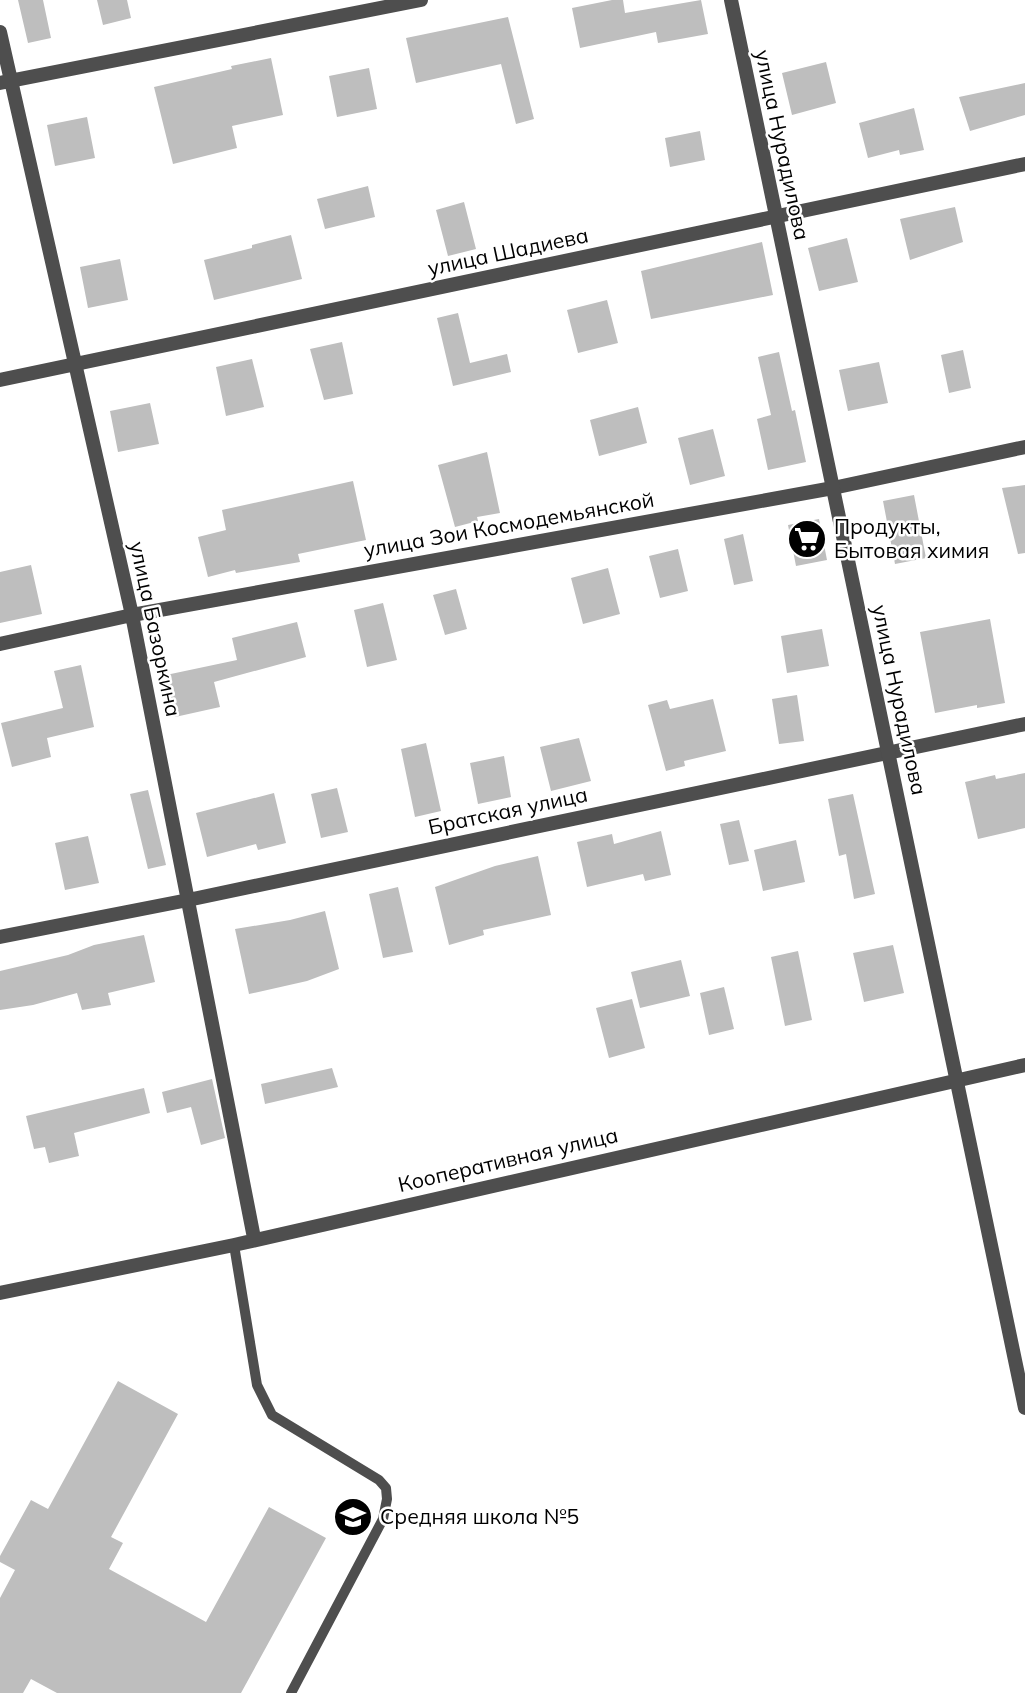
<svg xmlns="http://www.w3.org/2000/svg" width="1025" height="1693" font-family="Mulish,sans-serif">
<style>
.building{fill:#bebebe}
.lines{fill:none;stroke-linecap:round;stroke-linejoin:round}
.service{stroke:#4e4e4e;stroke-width:10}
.minor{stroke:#4e4e4e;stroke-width:14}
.tertiary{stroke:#4e4e4e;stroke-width:14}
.labels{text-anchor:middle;stroke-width:5;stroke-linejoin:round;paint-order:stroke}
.street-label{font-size:21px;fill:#000;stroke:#fff}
.poi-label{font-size:21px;fill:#000;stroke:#fff;text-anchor:start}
</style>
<rect width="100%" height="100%" fill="#fff"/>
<!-- building -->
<path class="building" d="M 18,0 L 43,0 L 51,38 L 28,43 Z
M 97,0 L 127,0 L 131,18 L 103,25 Z
M 612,0 L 623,0 L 625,13 L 701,0 L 708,34 L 658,43 L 656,32 L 580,48 L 572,8 Z
M 508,17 L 534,119 L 516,124 L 501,64 L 416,83 L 406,38 Z
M 271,58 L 283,115 L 232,126 L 237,148 L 173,164 L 154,87 L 232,69 L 231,66 Z
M 826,62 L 836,103 L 792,115 L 782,73 Z
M 369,68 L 377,109 L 337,117 L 329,76 Z
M 1025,83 L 1025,115 L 970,131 L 959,97 Z
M 914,108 L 924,150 L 900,155 L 899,150 L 868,158 L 859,123 Z
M 87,117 L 95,158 L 55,166 L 47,125 Z
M 700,131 L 705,160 L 670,167 L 665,138 Z
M 368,186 L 375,217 L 325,229 L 317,199 Z
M 464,202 L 476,249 L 448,256 L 436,210 Z
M 955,207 L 963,242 L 910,260 L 900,219 Z
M 291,235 L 302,279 L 214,300 L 204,260 L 252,248 L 252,245 Z
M 847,238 L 858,282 L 819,291 L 808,248 Z
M 762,242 L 773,295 L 651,319 L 641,271 Z
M 120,259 L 128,300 L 88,308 L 80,267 Z
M 607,300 L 618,343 L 578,353 L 567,310 Z
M 458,313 L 470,363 L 507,354 L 511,372 L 453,386 L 437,318 Z
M 342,342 L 353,394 L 324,400 L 310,349 Z
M 963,350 L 971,388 L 949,393 L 941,355 Z
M 779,352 L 792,411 L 795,410 L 806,462 L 768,470 L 757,419 L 771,415 L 758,357 Z
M 252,359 L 264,407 L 226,416 L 216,367 Z
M 879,362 L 888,403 L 848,411 L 839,370 Z
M 150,403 L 159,444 L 118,452 L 110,411 Z
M 638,407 L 647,443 L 599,456 L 590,420 Z
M 713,429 L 725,476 L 690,485 L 678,438 Z
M 487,452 L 500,513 L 477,517 L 478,521 L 455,527 L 438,465 Z
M 353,481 L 366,540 L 298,554 L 300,562 L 236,573 L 235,570 L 208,577 L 198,537 L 226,530 L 222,510 Z
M 1025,485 L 1025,553 L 1018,554 L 1002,488 Z
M 914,495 L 926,558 L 895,564 L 883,501 Z
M 819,519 L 827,560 L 796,566 L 788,525 Z
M 743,534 L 753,581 L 734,585 L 724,539 Z
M 678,549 L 688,591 L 660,598 L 649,556 Z
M 31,565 L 42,614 L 0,623 L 0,572 Z
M 608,568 L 620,614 L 583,624 L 571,578 Z
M 456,589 L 467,629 L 445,635 L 433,595 Z
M 383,603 L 397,660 L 367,667 L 354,610 Z
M 990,619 L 1005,703 L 977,708 L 977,705 L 935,713 L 920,632 Z
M 297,622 L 306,657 L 214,682 L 220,707 L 175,717 L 166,675 L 237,660 L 232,638 Z
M 822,629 L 829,666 L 787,673 L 781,636 Z
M 81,665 L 94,727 L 47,738 L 51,757 L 12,767 L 1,723 L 63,708 L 54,671 Z
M 797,695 L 804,741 L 779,744 L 772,699 Z
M 713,699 L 726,751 L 684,761 L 685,766 L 666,771 L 648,705 L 667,700 L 670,709 Z
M 579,738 L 591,781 L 551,791 L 540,747 Z
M 426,743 L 441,811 L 415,817 L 401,749 Z
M 504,756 L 511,797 L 478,804 L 470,763 Z
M 1025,773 L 1025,828 L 978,839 L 965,782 L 995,775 L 996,779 Z
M 337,788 L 348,832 L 321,838 L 311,794 Z
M 148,790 L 166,865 L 148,869 L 130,794 Z
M 274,793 L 286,843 L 258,850 L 256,844 L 207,857 L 196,813 Z
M 853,794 L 875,894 L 854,899 L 846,854 L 839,856 L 828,799 Z
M 739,820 L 749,861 L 729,865 L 720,824 Z
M 661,831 L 671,875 L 645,881 L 643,874 L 587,887 L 577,842 L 612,834 L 614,844 Z
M 88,836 L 99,883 L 65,890 L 55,843 Z
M 796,840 L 805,882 L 763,891 L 754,850 Z
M 538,856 L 551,915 L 483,930 L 484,935 L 449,945 L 435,887 L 495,866 Z
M 398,887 L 413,952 L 383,958 L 369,894 Z
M 325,911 L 339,969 L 307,981 L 249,994 L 235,929 L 290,920 Z
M 144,935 L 155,982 L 108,993 L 111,1005 L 82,1010 L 77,993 L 33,1005 L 0,1010 L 0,971 L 68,955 L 94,945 Z
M 893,945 L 904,993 L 864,1002 L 853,953 Z
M 798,951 L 812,1020 L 785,1026 L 771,957 Z
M 681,960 L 690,996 L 640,1008 L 631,972 Z
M 724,987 L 734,1029 L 709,1035 L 700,993 Z
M 632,999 L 645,1048 L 609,1058 L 596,1008 Z
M 332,1068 L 338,1087 L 265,1104 L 261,1084 Z
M 212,1079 L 225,1138 L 201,1145 L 191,1107 L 167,1113 L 162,1092 Z
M 144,1088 L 150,1113 L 74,1133 L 79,1156 L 49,1163 L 45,1147 L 34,1149 L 26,1116 Z
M 118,1381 L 178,1414 L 111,1537 L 123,1543 L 109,1569 L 206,1622 L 269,1507 L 326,1538 L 241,1693 L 57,1693 L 31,1679 L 23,1693 L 0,1693 L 0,1598 L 15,1570 L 0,1562 L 0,1556 L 31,1500 L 48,1509 Z"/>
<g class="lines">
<!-- service -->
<path class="service" d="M 234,1245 L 257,1385 L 272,1415 L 379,1480 L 386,1488 L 387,1499 L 383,1519 L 291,1693"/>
<!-- minor -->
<path class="minor" d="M 0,32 L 132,615 L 254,1238
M 0,83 L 421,0
M 0,380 L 1025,164
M 0,644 L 132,615 L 833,488 L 1025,447
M 0,937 L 188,900 L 1025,724
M 0,1293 L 234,1245 L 1025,1065"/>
<!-- tertiary -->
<path class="tertiary" d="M 731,0 L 1025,1408"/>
</g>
<!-- icons -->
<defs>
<symbol id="supermarket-disc" viewBox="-11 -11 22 22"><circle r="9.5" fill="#000" stroke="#fff"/><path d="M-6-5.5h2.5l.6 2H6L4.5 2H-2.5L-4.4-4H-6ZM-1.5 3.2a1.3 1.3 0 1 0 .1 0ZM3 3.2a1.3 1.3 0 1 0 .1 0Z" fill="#fff"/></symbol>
<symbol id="school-disc" viewBox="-11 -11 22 22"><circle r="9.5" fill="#000" stroke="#fff"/><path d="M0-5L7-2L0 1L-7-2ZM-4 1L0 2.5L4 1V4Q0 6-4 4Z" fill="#fff"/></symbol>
</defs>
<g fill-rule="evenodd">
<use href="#supermarket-disc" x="785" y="517" width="44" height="44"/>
<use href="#school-disc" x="331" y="1495" width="44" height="44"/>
</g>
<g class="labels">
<!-- street labels -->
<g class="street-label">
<text transform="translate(782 145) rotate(78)" y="7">улица Нурадилова</text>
<text transform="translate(508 252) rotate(-12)" y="7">улица Шадиева</text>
<text transform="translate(509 525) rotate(-10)" y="7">улица Зои Космодемьянской</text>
<text transform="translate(155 629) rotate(78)" y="7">улица Базоркина</text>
<text transform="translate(899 700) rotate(78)" y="7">улица Нурадилова</text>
<text transform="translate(508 811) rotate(-12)" y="7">Братская улица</text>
<text transform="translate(508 1160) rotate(-13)" y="7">Кооперативная улица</text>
</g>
<!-- poi labels -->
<g class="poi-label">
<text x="834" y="534">Продукты,<tspan x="834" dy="24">Бытовая химия</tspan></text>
<text x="380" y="1524">Средняя школа №5</text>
</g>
</g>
</svg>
